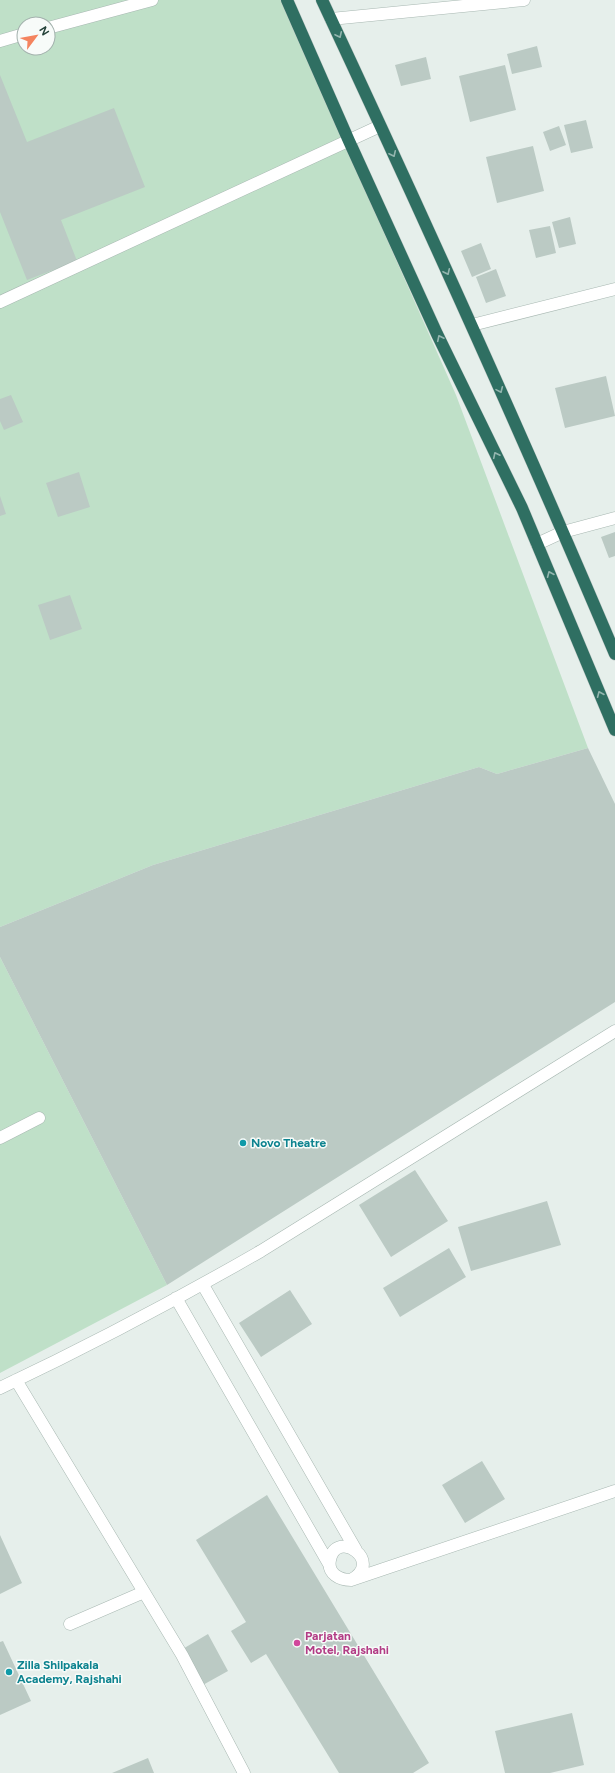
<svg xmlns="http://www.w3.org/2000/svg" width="615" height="1773" font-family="Figtree,sans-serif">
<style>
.green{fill:#bfe0c8;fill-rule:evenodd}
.building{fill:#bbcac4}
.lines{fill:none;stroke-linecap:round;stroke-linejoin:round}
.minor-casing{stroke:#a8b8b2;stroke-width:13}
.highway-casing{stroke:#c2cac8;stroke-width:13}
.minor{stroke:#fff;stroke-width:12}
.highway{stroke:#2f6f62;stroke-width:12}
.oneway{stroke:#93b5ae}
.culture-dot{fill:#0f9aa8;stroke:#f7fbf9;stroke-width:1.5}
.hotel-dot{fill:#d1479c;stroke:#f7fbf9;stroke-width:1.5}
.labels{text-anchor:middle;stroke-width:3;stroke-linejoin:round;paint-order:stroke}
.culture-label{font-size:12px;font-weight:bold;fill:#0d838f;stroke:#f7fbf9;text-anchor:start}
.hotel-label{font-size:12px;font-weight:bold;fill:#b23c85;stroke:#f7fbf9;text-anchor:start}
</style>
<rect width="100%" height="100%" fill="#e6efeb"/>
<!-- green -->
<path class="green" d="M 0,0 L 281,0 L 456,395 L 588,748 L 497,774 L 479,767 L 153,865 L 0,927 ZM 24,24 L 48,24 L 48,48 L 24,48 Z
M 0,957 L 167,1285 L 0,1373 Z"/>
<!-- building -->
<path class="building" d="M 537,46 L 542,67 L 512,74 L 507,54 Z
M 426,57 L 431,79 L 401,86 L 395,65 Z
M 505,65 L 516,110 L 470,122 L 459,76 Z
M 0,75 L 27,142 L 114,108 L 145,187 L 61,220 L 77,261 L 27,280 L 0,212 Z
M 586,120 L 593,148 L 571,153 L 564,125 Z
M 559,126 L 566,145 L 550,151 L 543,132 Z
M 533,146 L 544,191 L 497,203 L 486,157 Z
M 570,217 L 576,244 L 559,248 L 552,222 Z
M 550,226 L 556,253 L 536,258 L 529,230 Z
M 481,243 L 491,269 L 472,277 L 461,251 Z
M 496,269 L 506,296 L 486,303 L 476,277 Z
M 606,376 L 615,416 L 565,428 L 555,388 Z
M 11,395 L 23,422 L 4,430 L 0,421 L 0,399 Z
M 79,472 L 90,507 L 58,517 L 46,483 Z
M 0,496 L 6,514 L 0,516 Z
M 615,532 L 615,556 L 609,558 L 601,537 Z
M 70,595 L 82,629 L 50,640 L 38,605 Z
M 588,748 L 615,804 L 615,1002 L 167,1285 L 0,957 L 0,927 L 153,865 L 479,767 L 497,774 Z
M 415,1170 L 448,1221 L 391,1257 L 359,1205 Z
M 547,1201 L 561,1245 L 471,1271 L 458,1227 Z
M 449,1248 L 466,1277 L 400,1317 L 383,1288 Z
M 290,1290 L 312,1324 L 261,1357 L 239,1323 Z
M 482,1461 L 505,1499 L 465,1523 L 442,1485 Z
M 267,1495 L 429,1763 L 413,1773 L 339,1773 L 266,1654 L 251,1663 L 231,1631 L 246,1622 L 196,1540 Z
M 0,1535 L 22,1583 L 0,1594 Z
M 208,1634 L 228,1671 L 201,1686 L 181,1650 Z
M 3,1641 L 31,1701 L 0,1715 L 0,1642 Z
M 572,1713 L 584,1765 L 550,1773 L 505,1773 L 495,1731 Z
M 148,1758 L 154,1773 L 112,1773 Z"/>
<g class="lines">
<defs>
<path id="minor" d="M 331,19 L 524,0
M 48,28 L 152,0
M 0,41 L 24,34
M 0,302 L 380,126
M 472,325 L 615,289
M 537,544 L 563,532 L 615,518
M 0,1138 L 39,1118
M 203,1285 L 356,1550
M 176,1298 L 329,1564
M 16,1380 L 182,1655 L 244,1773
M 0,1388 C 89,1346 176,1300 261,1251 L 615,1031
M 351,1580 C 385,1561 336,1528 330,1560 C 327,1574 340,1580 351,1580 L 615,1491
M 70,1624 L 144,1592"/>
<path id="highway" d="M 287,0 L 349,141 L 437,334 L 522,508 L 615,730
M 322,0 C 423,216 522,434 615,654"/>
</defs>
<!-- minor casing -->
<use href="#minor" class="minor-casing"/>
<!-- highway casing -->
<use href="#highway" class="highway-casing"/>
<!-- minor -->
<use href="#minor" class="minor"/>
<!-- highway -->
<use href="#highway" class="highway"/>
</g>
<!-- one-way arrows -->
<defs><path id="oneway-chevron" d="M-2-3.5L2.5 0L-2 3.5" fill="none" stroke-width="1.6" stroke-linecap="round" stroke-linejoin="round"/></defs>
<g class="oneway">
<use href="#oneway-chevron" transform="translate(339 35) rotate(65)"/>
<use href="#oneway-chevron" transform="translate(393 154) rotate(65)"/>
<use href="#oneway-chevron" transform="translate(447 272) rotate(65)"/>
<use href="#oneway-chevron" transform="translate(440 338) rotate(-116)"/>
<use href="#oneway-chevron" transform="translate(500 390) rotate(66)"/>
<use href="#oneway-chevron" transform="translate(496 455) rotate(-116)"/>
<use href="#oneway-chevron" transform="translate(550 574) rotate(-113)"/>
<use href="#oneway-chevron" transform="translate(600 694) rotate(-113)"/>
</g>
<!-- markers -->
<g class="culture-dot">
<circle cx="243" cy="1143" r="4"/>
<circle cx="9" cy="1672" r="4"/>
</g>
<circle class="hotel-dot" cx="297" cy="1643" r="4"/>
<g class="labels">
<!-- culture labels -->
<g class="culture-label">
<text x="251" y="1147">Novo Theatre</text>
<text x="17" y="1669">Zilla Shilpakala<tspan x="17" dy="14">Academy, Rajshahi</tspan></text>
</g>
<!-- hotel labels -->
<g class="hotel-label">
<text x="305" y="1640">Parjatan<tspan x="305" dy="14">Motel, Rajshahi</tspan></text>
</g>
</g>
<!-- north arrow -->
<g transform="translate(36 36) rotate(58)"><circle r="19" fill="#f7fbf9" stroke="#a3b1ad"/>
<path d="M0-3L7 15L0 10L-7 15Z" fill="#f4845f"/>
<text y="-6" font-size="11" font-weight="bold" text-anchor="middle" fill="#24423a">N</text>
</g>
</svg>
